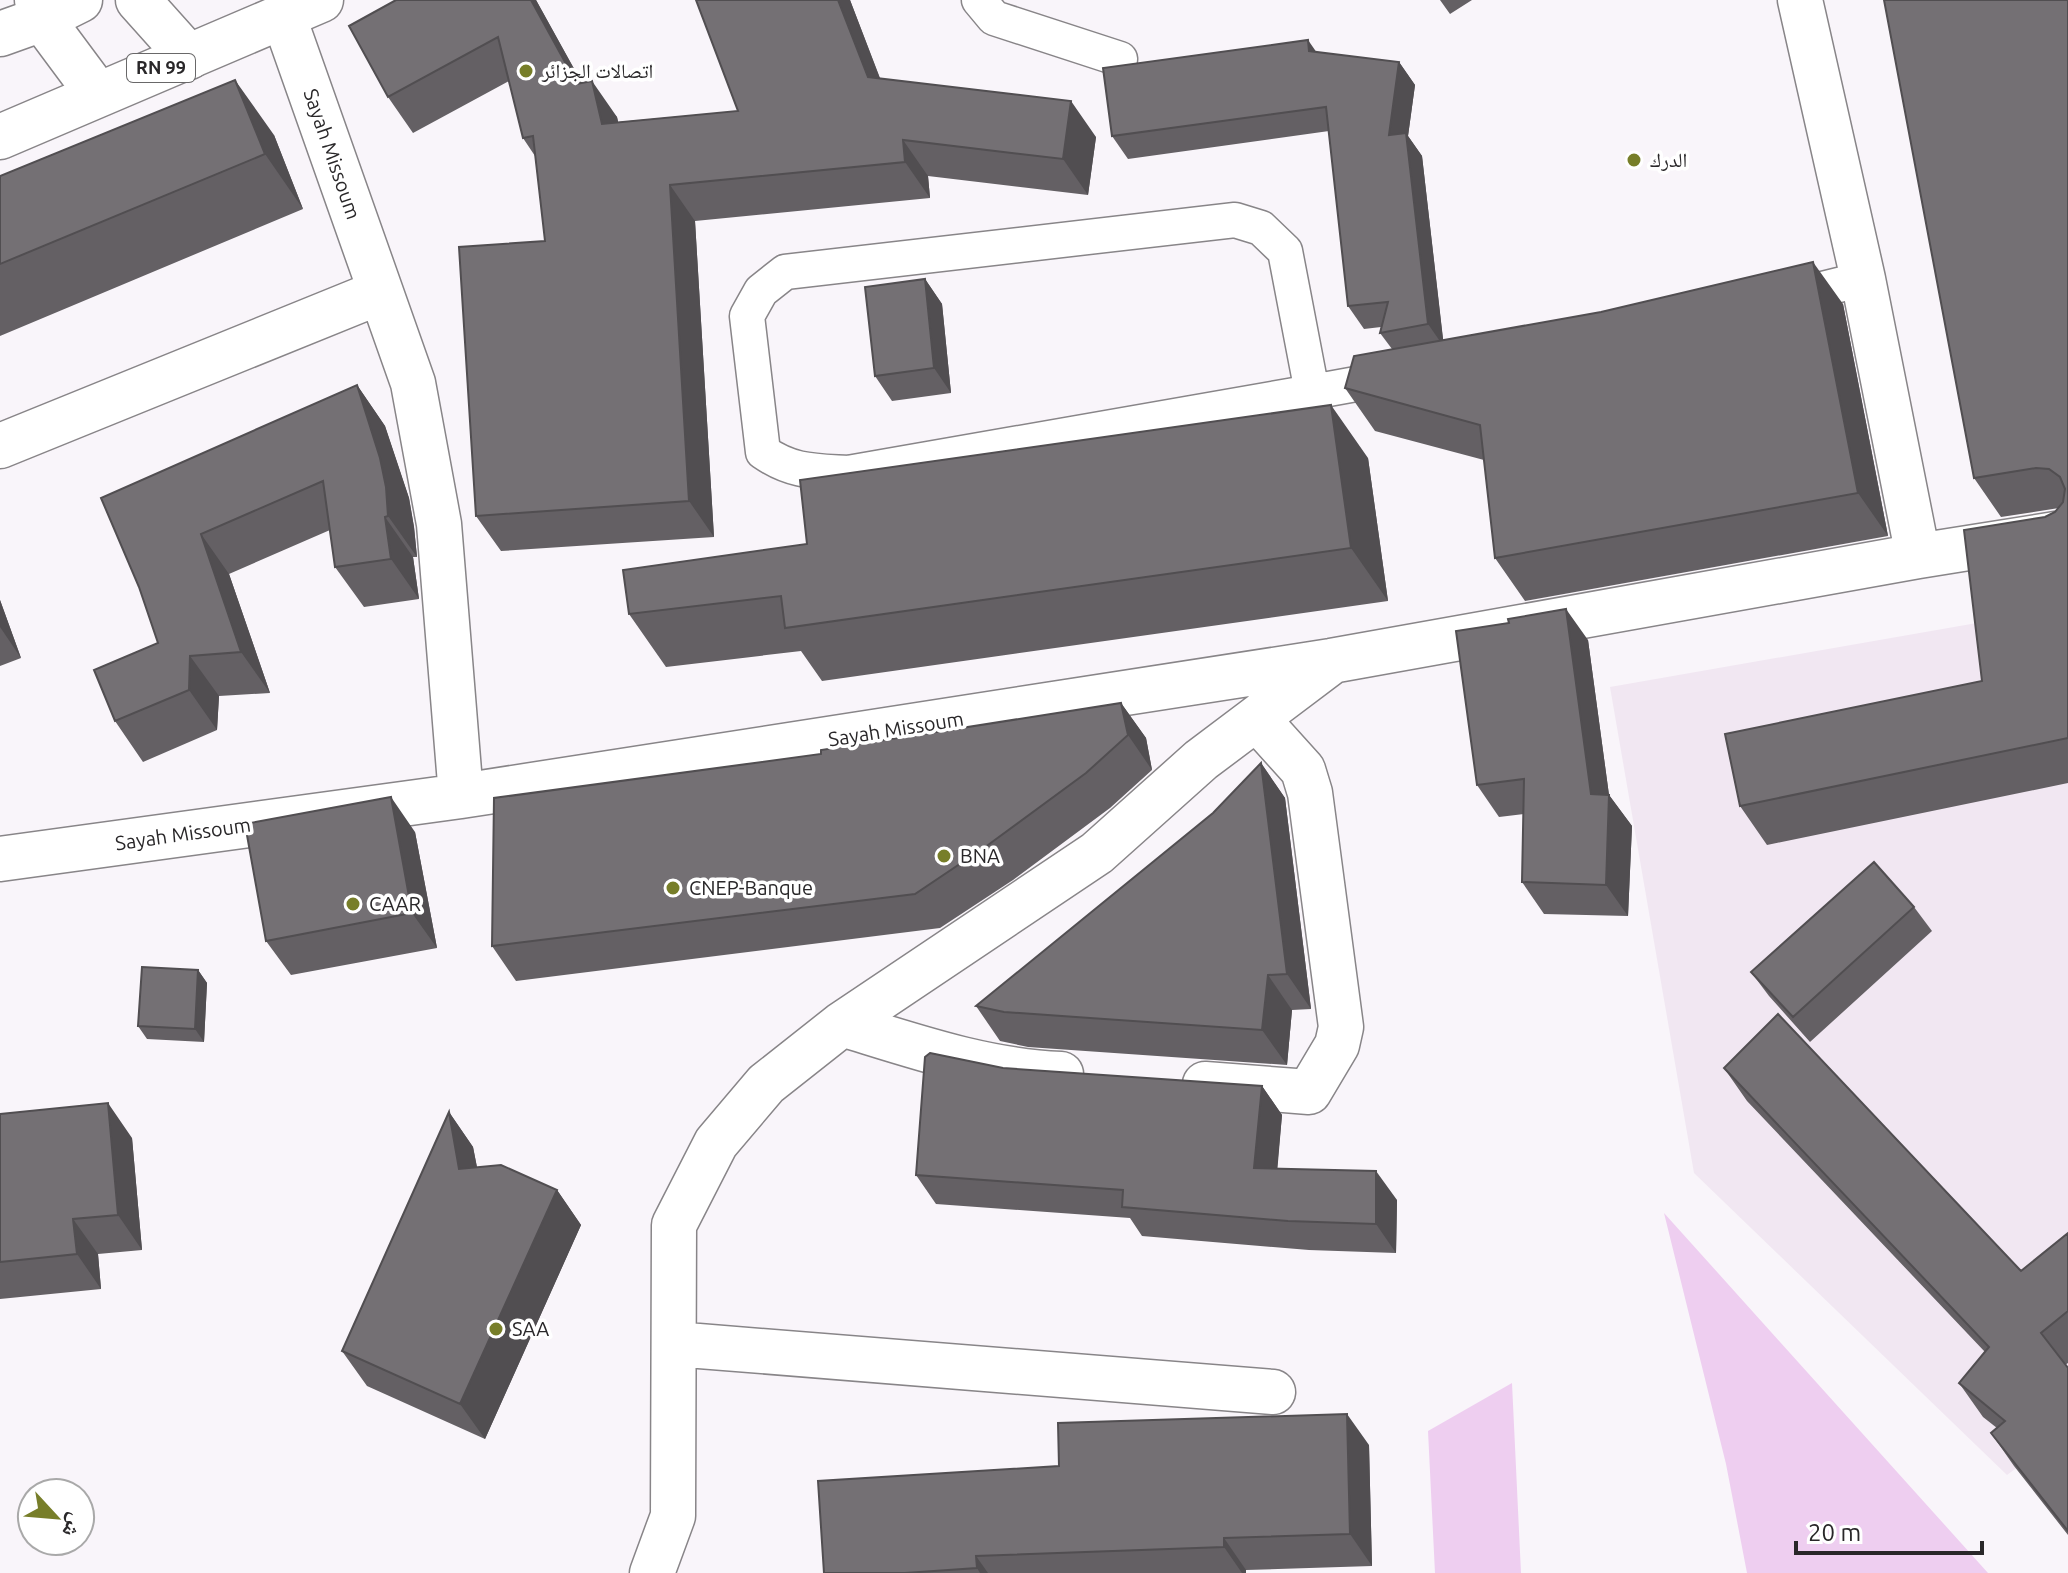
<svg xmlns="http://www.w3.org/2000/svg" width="2068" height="1573" font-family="Ubuntu,'Noto Naskh Arabic',sans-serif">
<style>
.built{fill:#f1e7f2}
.green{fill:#eecef0}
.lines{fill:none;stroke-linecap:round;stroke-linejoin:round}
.service-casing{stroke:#888588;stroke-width:37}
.minor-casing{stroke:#888588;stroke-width:47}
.secondary-casing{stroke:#888588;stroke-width:47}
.primary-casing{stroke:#888588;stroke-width:47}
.service{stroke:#fff;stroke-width:34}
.minor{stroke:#fff;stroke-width:44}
.secondary{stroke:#fff;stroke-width:44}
.primary{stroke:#fff;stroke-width:44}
.wall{fill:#646064}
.shaded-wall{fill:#514e51}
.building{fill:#747074;stroke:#514e51;stroke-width:2}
.poi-dot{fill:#777e29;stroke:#fff;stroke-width:3}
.labels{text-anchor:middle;stroke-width:7;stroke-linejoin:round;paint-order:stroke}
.shield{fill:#fff;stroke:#696869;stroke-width:2}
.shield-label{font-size:18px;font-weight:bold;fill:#292729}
.poi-label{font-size:20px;fill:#292729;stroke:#fff;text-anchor:start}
.street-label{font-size:20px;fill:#292729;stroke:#fff}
</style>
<rect width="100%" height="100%" fill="#f9f5fa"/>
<!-- built -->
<path class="built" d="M 2068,607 L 2068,1430 L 2007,1475 L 1694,1173 L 1610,687 Z"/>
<!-- green -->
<path class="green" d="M 1664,1213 L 1988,1573 L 1747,1573 L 1726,1464 Z
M 1512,1383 L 1521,1573 L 1435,1573 L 1428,1431 Z"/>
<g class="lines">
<defs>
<path id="service" d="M 979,0 L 994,18 L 1120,59
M 1786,298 L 1863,279
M 1312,392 L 1285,251 L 1261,228 L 1235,220 L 785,272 L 761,291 L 747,316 L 763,452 C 792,472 813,471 848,473 L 1312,392 L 1389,378"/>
<path id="minor" d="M 1800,0 L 1863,279 L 1918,556
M 283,15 L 413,383 L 439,524 L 461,796
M 0,446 L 380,292
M 0,859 L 461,796 L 1331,661 L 1918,556 L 2068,532
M 842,1024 C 914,1046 985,1071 1061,1074
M 1205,1084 L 1309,1092 L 1337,1045 L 1341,1027 L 1310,793 L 1303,770 L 1257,719
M 674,1344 L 1273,1392
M 652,1573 L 673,1516 L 674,1225 L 716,1143 L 766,1084 L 842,1024 L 1097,853 L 1201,760 L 1330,663"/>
<path id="secondary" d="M 37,0 L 42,19 L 97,93
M 138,0 L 189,57"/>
<path id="primary" d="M 0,34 L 42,19 L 80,0
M 0,137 L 321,0"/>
</defs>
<!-- service casing -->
<use href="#service" class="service-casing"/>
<!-- minor casing -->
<use href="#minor" class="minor-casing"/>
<!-- secondary casing -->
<use href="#secondary" class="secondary-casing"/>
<!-- primary casing -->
<use href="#primary" class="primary-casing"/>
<!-- service -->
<use href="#service" class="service"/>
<!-- minor -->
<use href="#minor" class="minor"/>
<!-- secondary -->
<use href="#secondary" class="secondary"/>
<!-- primary -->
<use href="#primary" class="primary"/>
</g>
<!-- wall -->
<path class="wall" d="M 396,0 L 536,0 L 582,83 L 617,117 L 618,122 L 738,111 L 696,0 L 850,0 L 880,78 L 1096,137 L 1088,195 L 928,176 L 930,198 L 695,221 L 714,537 L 501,551 L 476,516 L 545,241 L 535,156 L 523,138 L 509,81 L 413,133 L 388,97 Z
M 1440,0 L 1472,0 L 1450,14 Z
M 2068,0 L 2068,783 L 1767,845 L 1740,806 L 1982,681 L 2045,517 L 2055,512 L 2059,508 L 2001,517 L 1974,478 Z
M 1315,52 L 1399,62 L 1415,85 L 1408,136 L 1422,156 L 1443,340 L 1843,304 L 1888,536 L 1525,601 L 1495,558 L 1484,460 L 1375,431 L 1345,388 L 1392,349 L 1380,333 L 1381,327 L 1364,329 L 1348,306 L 1329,131 L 1128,159 L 1112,136 Z
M 274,135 L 303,209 L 0,336 L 0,176 Z
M 925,279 L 942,304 L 951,393 L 892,401 L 875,376 Z
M 357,385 L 385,426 L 409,498 L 414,527 L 417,557 L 413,557 L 419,599 L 364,607 L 335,567 L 330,530 L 229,574 L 270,693 L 219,696 L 217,730 L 143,762 L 115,721 L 158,643 L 139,587 Z
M 1368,458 L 1388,601 L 822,681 L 801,651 L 666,667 L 629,614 Z
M 0,600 L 21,658 L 0,666 Z
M 1588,640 L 1609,795 L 1632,826 L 1628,916 L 1544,914 L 1522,882 L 1524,814 L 1499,817 L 1477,785 Z
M 1121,703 L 1146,738 L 1152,770 L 1110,808 L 1013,880 L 940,928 L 516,981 L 492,946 L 821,754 Z
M 1261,763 L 1285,798 L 1311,1009 L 1292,1010 L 1287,1065 L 1028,1047 L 1000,1041 L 976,1006 L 1213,813 Z
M 415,832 L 437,948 L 291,975 L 266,941 Z
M 1914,907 L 1932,931 L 1810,1042 L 1769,996 L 1751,972 Z
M 198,970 L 207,983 L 204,1042 L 147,1039 L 138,1026 Z
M 1003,1068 L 1262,1086 L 1282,1115 L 1277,1168 L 1397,1200 L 1396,1253 L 1309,1250 L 1142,1236 L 1130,1218 L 936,1204 L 916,1175 Z
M 1724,1068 L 2021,1271 L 2068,1233 L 2068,1363 L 2065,1365 L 2068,1368 L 2068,1535 L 2014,1466 L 1991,1433 L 1997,1428 L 1983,1417 L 1959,1383 L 1985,1352 L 1747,1101 Z
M 449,1112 L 473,1147 L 477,1167 L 557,1190 L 581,1225 L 485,1439 L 367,1386 L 342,1351 Z
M 0,1114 L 132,1138 L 142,1250 L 98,1254 L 101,1289 L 0,1299 Z
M 1369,1445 L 1372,1566 L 1246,1570 L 1246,1573 L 824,1573 Z"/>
<!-- shaded-wall -->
<path class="shaded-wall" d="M 531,0 L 536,0 L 600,116 L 592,81 L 617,117 L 627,160 L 602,124 L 577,84 Z
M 838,0 L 850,0 L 893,113 L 868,77 Z
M 1308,40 L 1324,63 L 1309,51 Z
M 1399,62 L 1415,85 L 1408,136 L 1422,156 L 1444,347 L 1428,324 L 1389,135 Z
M 235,80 L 274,135 L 303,209 L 265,154 Z
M 1071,101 L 1096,137 L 1088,195 L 1063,159 Z
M 903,140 L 928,176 L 930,198 L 905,162 Z
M 670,185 L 695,221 L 714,537 L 689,501 Z
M 1813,262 L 1843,304 L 1888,536 L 1858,493 Z
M 925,279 L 942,304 L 951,393 L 934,368 Z
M 357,385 L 385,426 L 409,498 L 414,527 L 417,557 L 388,516 Z
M 1331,405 L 1368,458 L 1388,601 L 1351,548 Z
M 385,517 L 413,557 L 419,599 L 391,559 Z
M 201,534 L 229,574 L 270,693 L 241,652 Z
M 0,600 L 21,658 L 0,627 Z
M 1566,609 L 1588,640 L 1609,795 L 1632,826 L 1628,916 L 1606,885 L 1591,794 Z
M 190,656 L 219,696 L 217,730 L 189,690 Z
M 1121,703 L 1146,738 L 1152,770 L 1128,735 Z
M 1261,763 L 1285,798 L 1311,1009 L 1287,974 Z
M 391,797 L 415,832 L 437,948 L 412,913 Z
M 198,970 L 207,983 L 204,1042 L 195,1029 Z
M 1268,975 L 1292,1010 L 1287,1065 L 1262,1030 Z
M 1262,1086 L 1282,1115 L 1275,1197 L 1254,1168 Z
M 108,1103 L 132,1138 L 142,1250 L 118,1215 Z
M 449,1112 L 473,1147 L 484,1204 L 459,1169 Z
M 1376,1171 L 1397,1200 L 1396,1253 L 1376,1224 Z
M 557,1190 L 581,1225 L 485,1439 L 460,1404 Z
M 73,1219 L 98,1254 L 101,1289 L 77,1254 Z
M 1347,1414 L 1369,1445 L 1372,1566 L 1350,1534 Z
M 1224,1538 L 1246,1570 L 1246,1573 L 1242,1573 L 1224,1547 Z
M 976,1556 L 988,1573 L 980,1573 L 977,1568 Z"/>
<!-- building -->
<path class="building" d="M 396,0 L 531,0 L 577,84 L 592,81 L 602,124 L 738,111 L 696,0 L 838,0 L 868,77 L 1071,101 L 1063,159 L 903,140 L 905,162 L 670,185 L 689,501 L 476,516 L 459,247 L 545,241 L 533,136 L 523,138 L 498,37 L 388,97 L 349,26 Z
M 1884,0 L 2068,0 L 2068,738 L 1740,806 L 1725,734 L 1982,681 L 1964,530 L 2045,517 L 2055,512 L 2063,502 L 2065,489 L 2060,477 L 2049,469 L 2036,468 L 1974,478 Z
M 1308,40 L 1309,51 L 1399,62 L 1389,135 L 1406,133 L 1428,324 L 1380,333 L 1388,302 L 1348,306 L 1326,107 L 1112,136 L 1103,68 Z
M 235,80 L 265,154 L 0,264 L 0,176 Z
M 1813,262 L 1858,493 L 1495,558 L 1480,425 L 1345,388 L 1354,356 L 1601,312 Z
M 925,279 L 934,368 L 875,376 L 865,287 Z
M 357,385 L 380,458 L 386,487 L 388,516 L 385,517 L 391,559 L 335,567 L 323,481 L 201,534 L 241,652 L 190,656 L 189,690 L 115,721 L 94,670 L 158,643 L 139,587 L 101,498 Z
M 1331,405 L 1351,548 L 785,628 L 781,596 L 629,614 L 623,570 L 807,544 L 800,480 Z
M 1566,609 L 1591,794 L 1609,795 L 1606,885 L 1522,882 L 1524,779 L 1477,785 L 1456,631 L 1509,623 L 1508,619 Z
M 1121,703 L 1128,735 L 1086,773 L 988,845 L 915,894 L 492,946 L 494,798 L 821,754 L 821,750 Z
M 1261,763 L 1287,974 L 1268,975 L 1262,1030 L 1004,1012 L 976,1006 L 1213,813 Z
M 391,797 L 412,913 L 266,941 L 245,824 Z
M 1874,862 L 1914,907 L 1793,1017 L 1751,972 Z
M 142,967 L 198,970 L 195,1029 L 138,1026 Z
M 1778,1014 L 2021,1271 L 2068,1233 L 2068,1311 L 2041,1333 L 2068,1368 L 2068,1531 L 1991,1433 L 2005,1421 L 1959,1383 L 1989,1347 L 1724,1068 Z
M 930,1053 L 1003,1068 L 1262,1086 L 1254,1168 L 1376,1171 L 1376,1224 L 1288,1221 L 1122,1207 L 1123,1190 L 916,1175 L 925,1057 Z
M 108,1103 L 118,1215 L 73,1219 L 77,1254 L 0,1262 L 0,1114 Z
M 449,1112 L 459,1169 L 501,1165 L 557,1190 L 460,1404 L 342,1351 Z
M 1347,1414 L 1350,1534 L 1224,1538 L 1224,1547 L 976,1556 L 977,1568 L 905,1573 L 824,1573 L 818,1481 L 1059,1466 L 1058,1423 Z"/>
<!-- markers -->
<g class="poi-dot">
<circle cx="526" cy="71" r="8"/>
<circle cx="1634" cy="160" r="8"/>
<circle cx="944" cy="856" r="8"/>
<circle cx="673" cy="888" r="8"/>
<circle cx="353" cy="904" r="8"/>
<circle cx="496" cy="1329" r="8"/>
</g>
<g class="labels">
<!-- shield labels -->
<rect class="shield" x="127" y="54" width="68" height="28" rx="6"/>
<g class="shield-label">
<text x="161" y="74">RN 99</text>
</g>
<!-- poi labels -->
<g class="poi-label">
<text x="542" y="78">اتصالات الجزائر</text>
<text x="1650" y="167">الدرك</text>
<text x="960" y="863">BNA</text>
<text x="689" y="895">CNEP-Banque</text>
<text x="369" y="911">CAAR</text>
<text x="512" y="1336">SAA</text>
</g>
<!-- street labels -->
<g class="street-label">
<text transform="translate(332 154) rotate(71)" y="7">Sayah Missoum</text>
<text transform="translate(896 729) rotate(-9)" y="7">Sayah Missoum</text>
<text transform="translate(183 834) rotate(-8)" y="7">Sayah Missoum</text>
</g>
</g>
<!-- north arrow -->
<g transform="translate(56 1517) rotate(116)"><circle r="38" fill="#ffffff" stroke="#a9a9a9" stroke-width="2"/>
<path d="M0-6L14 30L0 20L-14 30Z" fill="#777e29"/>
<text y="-12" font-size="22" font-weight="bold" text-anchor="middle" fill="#292729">ش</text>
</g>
<!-- scale -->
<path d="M1796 1541v12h186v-12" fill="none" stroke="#292729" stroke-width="4"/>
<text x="1808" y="1541" font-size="24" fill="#292729" stroke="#ffffff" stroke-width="6" paint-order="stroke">20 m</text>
</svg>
